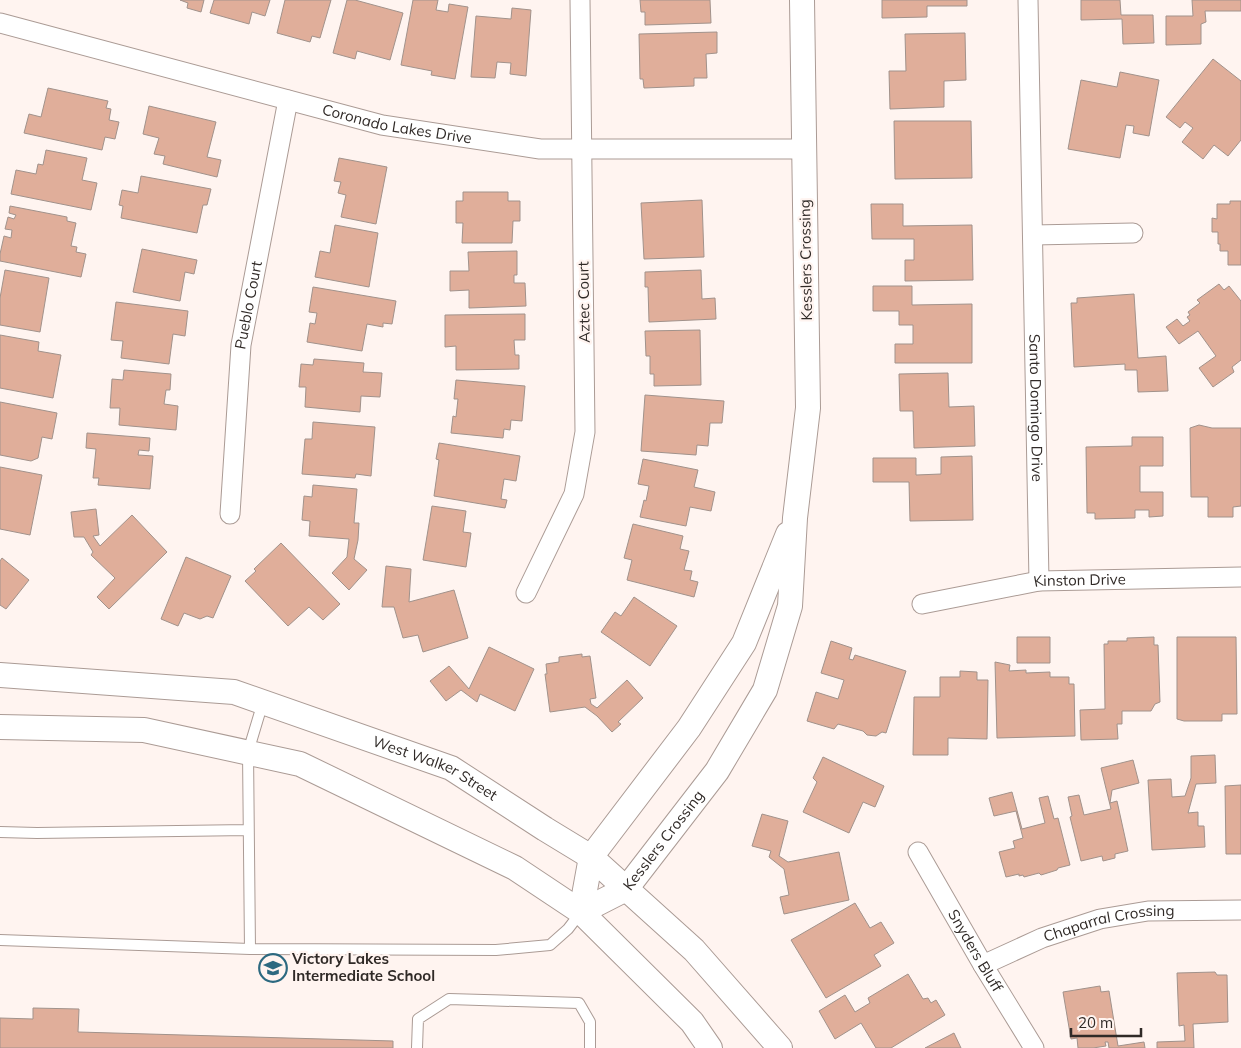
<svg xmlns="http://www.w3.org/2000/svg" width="1241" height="1048" font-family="Mulish,sans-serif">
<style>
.building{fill:#e0ae9a;stroke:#a1928b}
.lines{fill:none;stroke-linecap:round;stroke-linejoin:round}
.service-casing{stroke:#ab9b95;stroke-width:12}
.minor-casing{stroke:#ab9b95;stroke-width:21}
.tertiary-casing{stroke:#ab9b95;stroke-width:26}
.service{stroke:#fff;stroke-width:10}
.minor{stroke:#fff;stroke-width:19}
.tertiary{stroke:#fff;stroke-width:24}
.labels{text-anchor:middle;stroke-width:4.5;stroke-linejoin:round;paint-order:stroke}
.street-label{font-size:15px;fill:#302a27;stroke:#fff4f0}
.poi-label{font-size:15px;font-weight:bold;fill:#302a27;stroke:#fff4f0;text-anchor:start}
</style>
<rect width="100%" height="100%" fill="#fff4f0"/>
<!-- building -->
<path class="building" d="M 180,0 L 204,0 L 201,12 L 187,8 L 188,3 Z
M 214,0 L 270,0 L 265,16 L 252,12 L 249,24 L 210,13 Z
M 285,0 L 331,0 L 320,38 L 312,36 L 310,42 L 277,33 Z
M 347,0 L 355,0 L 403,13 L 390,60 L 357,51 L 355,59 L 333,53 Z
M 413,0 L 438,0 L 436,10 L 448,12 L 449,4 L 468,7 L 455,79 L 431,75 L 432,71 L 401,65 Z
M 640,0 L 710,0 L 711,23 L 645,25 L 645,12 L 641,12 Z
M 882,0 L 967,0 L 967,6 L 927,6 L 927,17 L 882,18 Z
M 1081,0 L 1120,0 L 1121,15 L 1153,15 L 1154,43 L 1123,44 L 1122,19 L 1081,20 Z
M 1192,0 L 1241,0 L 1241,11 L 1205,11 L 1206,22 L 1201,24 L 1201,44 L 1166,45 L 1166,16 L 1193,16 Z
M 512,8 L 531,10 L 526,76 L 510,74 L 511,63 L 497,62 L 495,78 L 471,77 L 476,16 L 511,19 Z
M 717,32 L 717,53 L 706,54 L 707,78 L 694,78 L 694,86 L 644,88 L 643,79 L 640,79 L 639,34 Z
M 965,33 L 966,80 L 944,81 L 944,107 L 890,109 L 889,71 L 906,71 L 905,34 Z
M 1213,59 L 1241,81 L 1241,140 L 1228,156 L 1214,145 L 1203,159 L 1182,142 L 1193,128 L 1185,122 L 1180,128 L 1166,117 Z
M 1120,72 L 1159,80 L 1149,136 L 1133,133 L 1134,126 L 1126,125 L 1120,158 L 1068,149 L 1081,80 L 1117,87 Z
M 48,88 L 108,101 L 106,108 L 111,109 L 109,120 L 119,122 L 115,139 L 105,137 L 102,150 L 24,133 L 29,114 L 41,117 Z
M 149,106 L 216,122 L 207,157 L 221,160 L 217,177 L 163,164 L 165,156 L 154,154 L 159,138 L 143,134 Z
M 894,121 L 971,121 L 972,178 L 895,179 Z
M 46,150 L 87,158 L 82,180 L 97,183 L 91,210 L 11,194 L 16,170 L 36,174 L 38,164 L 43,165 Z
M 339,158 L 387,167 L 376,224 L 341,217 L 346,195 L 338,193 L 341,182 L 334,181 Z
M 141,176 L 211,189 L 207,205 L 203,205 L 197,233 L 121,218 L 123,206 L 119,205 L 122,190 L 138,193 Z
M 463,192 L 508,192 L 508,201 L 520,201 L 520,221 L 513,221 L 512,243 L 462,243 L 463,223 L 456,223 L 456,201 L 463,201 Z
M 702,200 L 704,257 L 644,259 L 641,203 Z
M 1230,201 L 1241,201 L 1241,265 L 1228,265 L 1228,251 L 1220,251 L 1220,244 L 1218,244 L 1218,232 L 1212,232 L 1212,218 L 1217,219 L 1217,204 L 1230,204 Z
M 871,204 L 903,204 L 903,226 L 972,225 L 973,280 L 905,281 L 905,260 L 914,260 L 914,239 L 872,239 Z
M 10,206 L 67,217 L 67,221 L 76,223 L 71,246 L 77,247 L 76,252 L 86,254 L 81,277 L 0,261 L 0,254 L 4,236 L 11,238 L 12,230 L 5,229 L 8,217 L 14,219 L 16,215 L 9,213 Z
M 335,225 L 378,233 L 369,287 L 315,277 L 320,251 L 330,253 Z
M 142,249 L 197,260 L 194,274 L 185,272 L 180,301 L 133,292 Z
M 517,251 L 517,275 L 514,275 L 514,283 L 525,283 L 526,306 L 469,308 L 469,290 L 450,291 L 450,271 L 469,271 L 468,252 Z
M 5,270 L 49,278 L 40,332 L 0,325 L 0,298 Z
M 701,270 L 702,299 L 715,298 L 716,319 L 649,322 L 648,287 L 645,287 L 645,272 Z
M 1219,284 L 1224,290 L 1229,286 L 1241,301 L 1241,360 L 1232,367 L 1234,372 L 1213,387 L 1199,368 L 1216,356 L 1198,331 L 1179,344 L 1166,327 L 1177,319 L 1183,326 L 1190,321 L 1187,317 L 1190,315 L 1188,312 L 1200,303 L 1197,300 Z
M 873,286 L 912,286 L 912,305 L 972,304 L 972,363 L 895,363 L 895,344 L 913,344 L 913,325 L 899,325 L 899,311 L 873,311 Z
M 313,287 L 396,301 L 392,324 L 383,323 L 383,327 L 367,324 L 362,351 L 307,342 L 310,323 L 315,324 L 317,313 L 309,312 Z
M 1134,294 L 1138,358 L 1166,356 L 1168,391 L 1138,392 L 1137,370 L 1125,370 L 1125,364 L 1074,367 L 1071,303 L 1077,303 L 1077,298 Z
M 116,302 L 188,311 L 185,336 L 173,334 L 169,364 L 121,358 L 123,341 L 111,340 Z
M 525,314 L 525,340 L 514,340 L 515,355 L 519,355 L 519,369 L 456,370 L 456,346 L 445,347 L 445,315 Z
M 700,330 L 701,385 L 654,386 L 654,374 L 650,374 L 650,356 L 646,356 L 645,331 Z
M 0,335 L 39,342 L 38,351 L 61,355 L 53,398 L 0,388 Z
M 314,359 L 364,363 L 363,372 L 382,373 L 380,397 L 361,396 L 360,412 L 305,407 L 306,387 L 299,387 L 301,364 L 313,365 Z
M 124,370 L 171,374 L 170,390 L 166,390 L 164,404 L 178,406 L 176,430 L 119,425 L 120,408 L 110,408 L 112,379 L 123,380 Z
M 948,373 L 949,407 L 974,406 L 975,446 L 914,448 L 913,411 L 900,411 L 899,374 Z
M 456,380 L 525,386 L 522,421 L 511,420 L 510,430 L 504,429 L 503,438 L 451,433 L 453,416 L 456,417 L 458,399 L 454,399 Z
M 645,395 L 724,401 L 722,423 L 710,423 L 708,446 L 697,445 L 696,455 L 641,451 Z
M 0,402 L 57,413 L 52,439 L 42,437 L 38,458 L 31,461 L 0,455 Z
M 313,422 L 375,427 L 371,476 L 356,474 L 355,478 L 302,474 L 305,439 L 312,439 Z
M 1199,425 L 1212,428 L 1241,428 L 1241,506 L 1233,507 L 1233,517 L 1208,517 L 1208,497 L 1191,497 L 1190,428 Z
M 87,433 L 150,438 L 149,451 L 139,450 L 138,455 L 153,456 L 150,489 L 98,485 L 99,478 L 93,478 L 96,449 L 86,448 Z
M 1132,437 L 1163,437 L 1163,466 L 1140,466 L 1140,492 L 1163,492 L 1163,516 L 1149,517 L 1149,510 L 1135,510 L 1135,518 L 1095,519 L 1095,513 L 1087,513 L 1086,447 L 1132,446 Z
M 439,443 L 520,456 L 516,481 L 504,479 L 501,499 L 507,500 L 505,508 L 434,496 L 439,460 L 436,459 Z
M 972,456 L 973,520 L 910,521 L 909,482 L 873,482 L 873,458 L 916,458 L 916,475 L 941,474 L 941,457 Z
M 643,459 L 698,470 L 694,487 L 715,492 L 711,511 L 690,507 L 686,526 L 640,517 L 644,500 L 646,501 L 649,486 L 638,484 Z
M 0,467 L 42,475 L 30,535 L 0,529 Z
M 313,485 L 357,489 L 354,523 L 359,523 L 358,540 L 354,559 L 367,570 L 349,590 L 332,573 L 347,557 L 349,539 L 309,536 L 310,521 L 302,520 L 304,496 L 312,497 Z
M 432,506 L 466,511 L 463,532 L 471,533 L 466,567 L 423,560 Z
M 96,509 L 99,535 L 93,536 L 100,546 L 132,515 L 167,552 L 109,609 L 97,597 L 115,578 L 91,555 L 93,552 L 84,537 L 74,537 L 71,512 Z
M 633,524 L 683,536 L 680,549 L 689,551 L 684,570 L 692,571 L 690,580 L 698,582 L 694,597 L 627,580 L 632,560 L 624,558 Z
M 281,543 L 340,604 L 323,620 L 309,607 L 288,626 L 245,581 L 256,571 L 254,569 Z
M 186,557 L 231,576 L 213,618 L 207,616 L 200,619 L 184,613 L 178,626 L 161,619 Z
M 2,558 L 29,580 L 6,609 L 0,605 L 0,561 Z
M 386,566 L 411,569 L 409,602 L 454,590 L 468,638 L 423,652 L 418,635 L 403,638 L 394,607 L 382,607 Z
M 634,597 L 677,626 L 650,666 L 601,632 L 615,612 L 621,616 Z
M 1017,637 L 1050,637 L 1050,663 L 1017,663 Z
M 1154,637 L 1154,645 L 1158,645 L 1160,702 L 1155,704 L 1151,711 L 1122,711 L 1122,724 L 1117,724 L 1118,739 L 1081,740 L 1080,710 L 1105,709 L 1104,644 L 1108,644 L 1108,641 L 1127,641 L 1127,638 Z
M 1177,637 L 1236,637 L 1237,714 L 1222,714 L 1222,721 L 1184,721 L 1177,719 Z
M 831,641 L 852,648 L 849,659 L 853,660 L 855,655 L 906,671 L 886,733 L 882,732 L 876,736 L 867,735 L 863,731 L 838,724 L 834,729 L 807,721 L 816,692 L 838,699 L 844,680 L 821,673 Z
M 489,647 L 534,669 L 515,711 L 480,694 L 477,702 L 461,690 L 446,701 L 430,681 L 449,666 L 469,689 Z
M 582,654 L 582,657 L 590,656 L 596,698 L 590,699 L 591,704 L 597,708 L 627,680 L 643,698 L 618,722 L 621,724 L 612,732 L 597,716 L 585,707 L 550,712 L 545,674 L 547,674 L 546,664 L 559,662 L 559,657 Z
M 995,662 L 1010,665 L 1009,671 L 1026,670 L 1026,673 L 1050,672 L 1050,677 L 1069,677 L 1069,684 L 1074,684 L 1075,736 L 997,738 Z
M 960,671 L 977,672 L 977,680 L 988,680 L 987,739 L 948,738 L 948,755 L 913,755 L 914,697 L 940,697 L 940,677 L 960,677 Z
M 1215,755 L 1216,783 L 1196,784 L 1188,813 L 1198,812 L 1198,826 L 1204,826 L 1205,847 L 1152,850 L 1148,780 L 1171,779 L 1172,797 L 1185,796 L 1191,778 L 1191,756 Z
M 823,757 L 884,786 L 875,807 L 863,802 L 849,833 L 803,812 L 817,782 L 813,778 Z
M 1133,760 L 1139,783 L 1112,790 L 1110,803 L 1117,801 L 1128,851 L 1115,854 L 1115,858 L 1103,861 L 1102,856 L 1081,861 L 1070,817 L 1072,816 L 1068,797 L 1079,795 L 1084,815 L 1111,809 L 1101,768 Z
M 1241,785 L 1241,854 L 1226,854 L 1225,786 Z
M 1012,792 L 1022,829 L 1045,823 L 1039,798 L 1048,796 L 1054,819 L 1058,818 L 1070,865 L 1058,868 L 1057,870 L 1041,875 L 1039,873 L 1024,877 L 1023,875 L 1019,876 L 1019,874 L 1006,877 L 999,852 L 1015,848 L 1013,841 L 1023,838 L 1016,811 L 994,816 L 989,798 Z
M 762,814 L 788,821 L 779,856 L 788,862 L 839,852 L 849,900 L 784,914 L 780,897 L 789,895 L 784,869 L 769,857 L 771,851 L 752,846 Z
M 855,903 L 870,928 L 881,922 L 894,943 L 874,955 L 881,966 L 826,998 L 791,940 Z
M 1215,972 L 1217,975 L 1227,975 L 1228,1022 L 1193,1024 L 1194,1048 L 1157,1048 L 1157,1042 L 1185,1041 L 1184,1025 L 1179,1026 L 1177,973 Z
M 908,974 L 923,999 L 928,998 L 931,1003 L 936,1000 L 945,1015 L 891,1048 L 876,1048 L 861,1023 L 835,1039 L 819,1011 L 845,995 L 855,1012 L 870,1003 L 868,998 Z
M 1100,986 L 1101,992 L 1109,991 L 1118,1046 L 1144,1042 L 1145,1048 L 1109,1048 L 1108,1042 L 1105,1042 L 1106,1046 L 1093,1048 L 1078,1048 L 1077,1038 L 1071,1039 L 1063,992 Z
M 33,1008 L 79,1009 L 78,1032 L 393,1041 L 393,1048 L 0,1048 L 0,1018 L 33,1019 Z
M 954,1033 L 961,1048 L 925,1048 Z"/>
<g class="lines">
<defs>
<path id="service" d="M 0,832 L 37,833 L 248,830
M 0,940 L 250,949 L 496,950 L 550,945 L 568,929 L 581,912
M 250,949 L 248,752 L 263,702
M 417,1048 L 418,1019 L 449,999 L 579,1003 L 590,1022 L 590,1048"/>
<g id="minor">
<path id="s1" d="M 1028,0 L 1039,581"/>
<path id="s2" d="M 0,23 L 382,125 L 540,149 L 804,149"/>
<path d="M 1033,235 L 1133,233"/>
<path id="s3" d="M 230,514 L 241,345 L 288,100"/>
<path d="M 526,593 L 574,494 L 585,432 L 580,0"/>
<path id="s4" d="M 922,604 L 1039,581 L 1241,577"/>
<path id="s5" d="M 918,852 L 983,965 L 1034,1048"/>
<path id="s6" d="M 983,965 L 1042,938 L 1100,919 L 1148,911 L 1241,910"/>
</g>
<g id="tertiary">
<path id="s7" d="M 0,675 L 234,692 L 451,768 L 545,829 L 591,857 L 694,950 L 780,1048"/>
<path d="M 0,727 L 144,730 L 300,764 L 515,868 L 581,912 L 692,1022 L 710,1048"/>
<path id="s8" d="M 581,912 L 626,889 L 717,771 L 765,690 L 790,606 L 795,518 L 808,408 L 802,0"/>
<path d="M 581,912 L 591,857 L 689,728 L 744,643 L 788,534"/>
</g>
</defs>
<!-- service casing -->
<use href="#service" class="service-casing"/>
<!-- minor casing -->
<use href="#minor" class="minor-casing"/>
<!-- tertiary casing -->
<use href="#tertiary" class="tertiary-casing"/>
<!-- service -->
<use href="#service" class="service"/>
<!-- minor -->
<use href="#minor" class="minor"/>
<!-- tertiary -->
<use href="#tertiary" class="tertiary"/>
</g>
<!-- icons -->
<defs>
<symbol id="school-ring" viewBox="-11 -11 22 22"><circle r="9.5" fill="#fff4f0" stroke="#2c6980" stroke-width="1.5"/><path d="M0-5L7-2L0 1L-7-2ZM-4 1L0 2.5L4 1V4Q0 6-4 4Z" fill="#2c6980"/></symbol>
</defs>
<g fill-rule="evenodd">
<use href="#school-ring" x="257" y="952" width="32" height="32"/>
</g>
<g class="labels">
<!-- street labels -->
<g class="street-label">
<text dy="5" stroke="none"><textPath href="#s2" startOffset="410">Coronado Lakes Drive</textPath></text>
<text transform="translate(806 260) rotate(-91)" y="5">Kesslers Crossing</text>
<text transform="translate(584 302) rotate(-91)" y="5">Aztec Court</text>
<text dy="5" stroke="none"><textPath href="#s3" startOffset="210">Pueblo Court</textPath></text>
<text dy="5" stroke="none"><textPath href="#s1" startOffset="408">Santo Domingo Drive</textPath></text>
<text dy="5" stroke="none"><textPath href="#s4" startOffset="160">Kinston Drive</textPath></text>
<text dy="5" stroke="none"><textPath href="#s7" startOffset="450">West Walker Street</textPath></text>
<text dy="5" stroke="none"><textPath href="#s8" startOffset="112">Kesslers Crossing</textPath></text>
<text dy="5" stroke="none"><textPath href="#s6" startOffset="134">Chaparral Crossing</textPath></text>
<text dy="5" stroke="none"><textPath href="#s5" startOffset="114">Snyders Bluff</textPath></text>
</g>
<!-- poi labels -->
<g class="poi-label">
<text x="292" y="964">Victory Lakes<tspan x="292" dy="17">Intermediate School</tspan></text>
</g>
</g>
<!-- scale -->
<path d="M1071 1028v8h70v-8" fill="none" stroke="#302a27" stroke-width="2.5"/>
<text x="1078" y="1028" font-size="15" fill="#302a27" stroke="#fff4f0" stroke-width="4" paint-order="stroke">20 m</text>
</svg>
